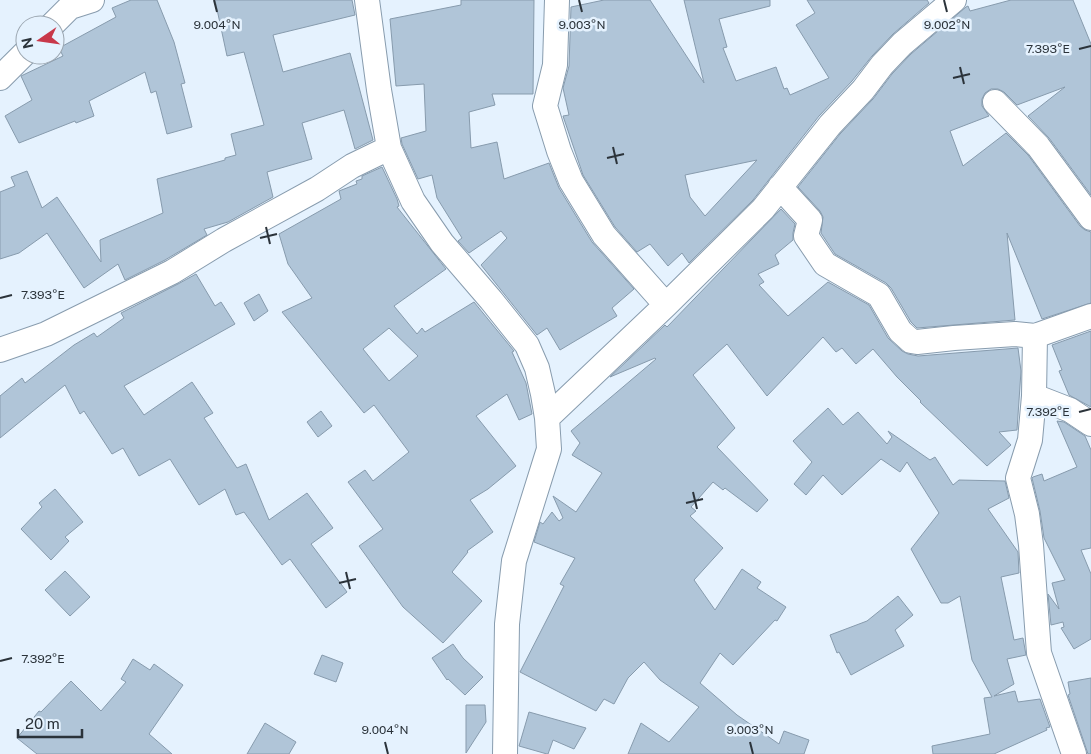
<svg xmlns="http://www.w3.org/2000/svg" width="1091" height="754" font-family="'Public Sans',sans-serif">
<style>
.building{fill:#b0c5d8;stroke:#879bad;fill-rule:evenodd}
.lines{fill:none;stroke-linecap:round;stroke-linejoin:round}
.minor-casing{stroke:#889cae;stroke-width:26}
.minor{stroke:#fff;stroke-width:24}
.ticks{fill:none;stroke:#2b333a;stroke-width:2}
.ticks-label{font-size:12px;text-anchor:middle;fill:#2b333a;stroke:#e5f2fe;stroke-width:5;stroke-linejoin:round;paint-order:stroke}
</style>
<rect width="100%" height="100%" fill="#e5f2fe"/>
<!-- building -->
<path class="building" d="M 131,0 L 157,0 L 174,42 L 185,83 L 181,84 L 192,127 L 167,134 L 156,91 L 151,93 L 145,72 L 89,101 L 94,116 L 76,123 L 75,121 L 19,143 L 5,116 L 32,100 L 21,76 L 63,56 L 59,48 L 116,17 L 112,8 Z
M 215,0 L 352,0 L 355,15 L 273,35 L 283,72 L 350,53 L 373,140 L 355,149 L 344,110 L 302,123 L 312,159 L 267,172 L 273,197 L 228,222 L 204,229 L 207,235 L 165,260 L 125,280 L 118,264 L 84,288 L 47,233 L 19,253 L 0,259 L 0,192 L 15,186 L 11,177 L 27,171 L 42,208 L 57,197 L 101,262 L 100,240 L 163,213 L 157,179 L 225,160 L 225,158 L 236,155 L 231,134 L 264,125 L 244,52 L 227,56 Z
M 461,0 L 534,0 L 533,94 L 492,94 L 495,105 L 469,112 L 471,148 L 497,142 L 504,179 L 549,163 L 559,188 L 592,242 L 634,289 L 612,308 L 617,316 L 560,350 L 547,328 L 537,335 L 481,265 L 507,238 L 501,231 L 469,253 L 458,241 L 462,238 L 437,198 L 432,175 L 418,179 L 402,144 L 401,138 L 426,131 L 424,84 L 396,86 L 390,19 L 461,5 Z
M 604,0 L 650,0 L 704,83 L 684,0 L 770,0 L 770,6 L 719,19 L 727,47 L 723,48 L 736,81 L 776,67 L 784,89 L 787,88 L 790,95 L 829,78 L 796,25 L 815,13 L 807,0 L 927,0 L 929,3 L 893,34 L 872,56 L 852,81 L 819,116 L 753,200 L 689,263 L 682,253 L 668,266 L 650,244 L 637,252 L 615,227 L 583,175 L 563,116 L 569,115 L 563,88 L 569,66 L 571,7 ZM 757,160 L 705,216 L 690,197 L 685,175 Z
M 1011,0 L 1073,0 L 1091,44 L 1091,195 L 1049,138 L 1028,116 L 1065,87 L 1017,105 L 1004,92 L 998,89 L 991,89 L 985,93 L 982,99 L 982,106 L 989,116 L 950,131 L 963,166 L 1006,133 L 1028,155 L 1080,226 L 1085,230 L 1091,232 L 1091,303 L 1042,319 L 1007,233 L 1015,320 L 917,328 L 911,322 L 891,288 L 886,283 L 835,254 L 821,233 L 823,217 L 820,211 L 798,187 L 840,134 L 873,99 L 892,74 L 911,54 L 966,7 L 968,6 L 970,11 Z
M 382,167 L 397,199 L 399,206 L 397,207 L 446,269 L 394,306 L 417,334 L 422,328 L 425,332 L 474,302 L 514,351 L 512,352 L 526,383 L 532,414 L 519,420 L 507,394 L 476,416 L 516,466 L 488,489 L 470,500 L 493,532 L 467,551 L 468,552 L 452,572 L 482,601 L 443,643 L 403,607 L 359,546 L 383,529 L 348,482 L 365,470 L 373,481 L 409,452 L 374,405 L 364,413 L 282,312 L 312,298 L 288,264 L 279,234 L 341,199 L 339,191 L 357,184 L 356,181 L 362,179 L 362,176 ZM 389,328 L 418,356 L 389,381 L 363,349 Z
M 781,209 L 795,224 L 793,233 L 793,240 L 775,255 L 779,264 L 758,274 L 764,282 L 759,285 L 788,316 L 828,282 L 869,305 L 888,338 L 902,351 L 908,354 L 918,356 L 1018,348 L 1021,371 L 1017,430 L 999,432 L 1011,445 L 987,466 L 920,402 L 921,401 L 897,377 L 873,349 L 856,364 L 842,348 L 836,352 L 823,337 L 767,396 L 727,344 L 693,375 L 735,428 L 717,447 L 768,500 L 757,512 L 725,488 L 723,490 L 713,482 L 691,507 L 696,511 L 690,516 L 723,548 L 694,580 L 715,610 L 742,569 L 761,582 L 757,588 L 786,607 L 777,621 L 775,620 L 733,665 L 720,653 L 700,683 L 737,715 L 779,744 L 784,731 L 809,740 L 804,754 L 628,754 L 641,723 L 669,742 L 699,707 L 660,680 L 644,662 L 628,678 L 614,704 L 604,699 L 596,711 L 520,672 L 564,586 L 560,584 L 575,558 L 534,542 L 540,522 L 543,524 L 552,512 L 559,521 L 563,518 L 553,496 L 576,512 L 602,473 L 572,455 L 580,443 L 571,431 L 656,359 L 655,358 L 610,377 L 665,325 L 667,327 Z
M 196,274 L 215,306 L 221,302 L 235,324 L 124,386 L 144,415 L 192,382 L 213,413 L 204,418 L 237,468 L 246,464 L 269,520 L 307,493 L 333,528 L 311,544 L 347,592 L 326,608 L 290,559 L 282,565 L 244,512 L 236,515 L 225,489 L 199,505 L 170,459 L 139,476 L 123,448 L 112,454 L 84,411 L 80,414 L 65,385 L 0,438 L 0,396 L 22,378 L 25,383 L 74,345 L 94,333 L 97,337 L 124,318 L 121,313 L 178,284 Z
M 259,294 L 268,311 L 254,321 L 244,303 Z
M 1091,331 L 1091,407 L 1069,395 L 1059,371 L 1062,370 L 1052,345 Z
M 828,408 L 843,425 L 858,412 L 887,444 L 892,437 L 888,431 L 930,460 L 935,457 L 953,485 L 959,480 L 1005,481 L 1009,498 L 988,509 L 1018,552 L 1019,573 L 1001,577 L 1014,640 L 1023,638 L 1026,655 L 1007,659 L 1014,684 L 994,696 L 1015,691 L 1018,702 L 1040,699 L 1050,727 L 1046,728 L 1047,730 L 994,754 L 933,754 L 932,746 L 990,734 L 984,698 L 992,697 L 972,660 L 960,596 L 948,603 L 941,603 L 911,549 L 939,513 L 907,462 L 900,472 L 881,459 L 842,495 L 823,475 L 806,495 L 794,484 L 812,462 L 793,441 Z
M 321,411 L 332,426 L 318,437 L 307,422 Z
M 1057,421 L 1064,422 L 1085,436 L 1091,450 L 1091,548 L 1081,550 L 1091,574 L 1091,639 L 1074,649 L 1061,628 L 1064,627 L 1063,622 L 1051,625 L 1048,594 L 1059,609 L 1052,583 L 1065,580 L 1044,538 L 1040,511 L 1032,478 L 1033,477 L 1042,474 L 1044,481 L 1077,467 Z
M 55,489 L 83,522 L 65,537 L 69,541 L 51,560 L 21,529 L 42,507 L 39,503 Z
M 65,571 L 90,597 L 70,616 L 45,590 Z
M 898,596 L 913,615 L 895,630 L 904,646 L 851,675 L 839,652 L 837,653 L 830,635 L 867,621 Z
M 453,644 L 463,658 L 483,677 L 465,695 L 448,679 L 447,680 L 432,658 Z
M 322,655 L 343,663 L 336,682 L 314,674 Z
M 133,659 L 150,670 L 154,664 L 183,685 L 149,734 L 172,754 L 37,754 L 17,738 L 39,711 L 41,712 L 71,681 L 101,711 L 126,682 L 121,679 Z
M 1091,678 L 1091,754 L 1088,754 L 1068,695 L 1070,694 L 1068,682 Z
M 466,705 L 485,705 L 486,722 L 466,753 Z
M 529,712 L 586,728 L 574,749 L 553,740 L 548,754 L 547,754 L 519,746 Z
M 265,723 L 296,742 L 289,754 L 247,754 Z"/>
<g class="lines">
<defs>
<path id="minor" d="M 367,0 L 379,90 L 389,148 L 413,201 L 442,243 L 491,300 L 527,345 L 537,368 L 543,394 L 547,418 L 549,449 L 514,561 L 507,624 L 505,754
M 557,0 L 555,65 L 545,106 L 559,151 L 571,181 L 604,235 L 666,305
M 52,25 L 70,7 L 92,0
M 0,78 L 25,53
M 995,102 L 1038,146 L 1091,218
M 780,187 L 810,220 L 806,236 L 825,264 L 879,295 L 900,331 L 911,341 L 917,342 L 954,338 L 1015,334 L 1035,336 L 1091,316
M 1035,336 L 1034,396 L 1030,440 L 1018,478 L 1027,514 L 1031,545 L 1039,653 L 1074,754
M 0,350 L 46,334 L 172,272 L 224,240 L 317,189 L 352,166 L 389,148
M 1034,396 L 1070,410 L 1091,424
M 547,418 L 666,305 L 763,209 L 830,125 L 863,90 L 882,65 L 902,44 L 954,0"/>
</defs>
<!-- minor casing -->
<use href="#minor" class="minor-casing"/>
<!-- minor -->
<use href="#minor" class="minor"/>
</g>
<!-- ticks -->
<path class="ticks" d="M 214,0 L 217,12M 579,0 L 582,12M 944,0 L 947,12M 1079,49 L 1091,46M 960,67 L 964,84M 953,78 L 970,74M 613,147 L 617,164M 607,158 L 624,154M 266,227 L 270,244M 260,238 L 277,234M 0,298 L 12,295M 1079,412 L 1091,409M 693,492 L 697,509M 686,503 L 703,499M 346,572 L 350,589M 339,583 L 356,579M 0,661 L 12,658M 385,742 L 388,754M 750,742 L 753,754"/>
<g class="ticks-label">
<text x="217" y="29">9.004°N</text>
<text x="582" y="29">9.003°N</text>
<text x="947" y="29">9.002°N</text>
<text x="1048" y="53">7.393°E</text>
<text x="43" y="299">7.393°E</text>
<text x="1048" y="416">7.392°E</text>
<text x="43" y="663">7.392°E</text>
<text x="385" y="734">9.004°N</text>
<text x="750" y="734">9.003°N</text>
</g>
<!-- north arrow -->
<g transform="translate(40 40) rotate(257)"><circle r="24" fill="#e5f2fe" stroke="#9ba6b0"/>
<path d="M0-4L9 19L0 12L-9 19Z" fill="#c8384a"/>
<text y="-8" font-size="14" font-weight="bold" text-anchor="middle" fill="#2b333a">N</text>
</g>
<!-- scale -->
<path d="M18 729v8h64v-8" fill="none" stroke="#2b333a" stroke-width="2.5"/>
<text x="25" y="729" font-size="15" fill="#2b333a" stroke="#e5f2fe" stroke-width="4" paint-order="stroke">20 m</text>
</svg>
